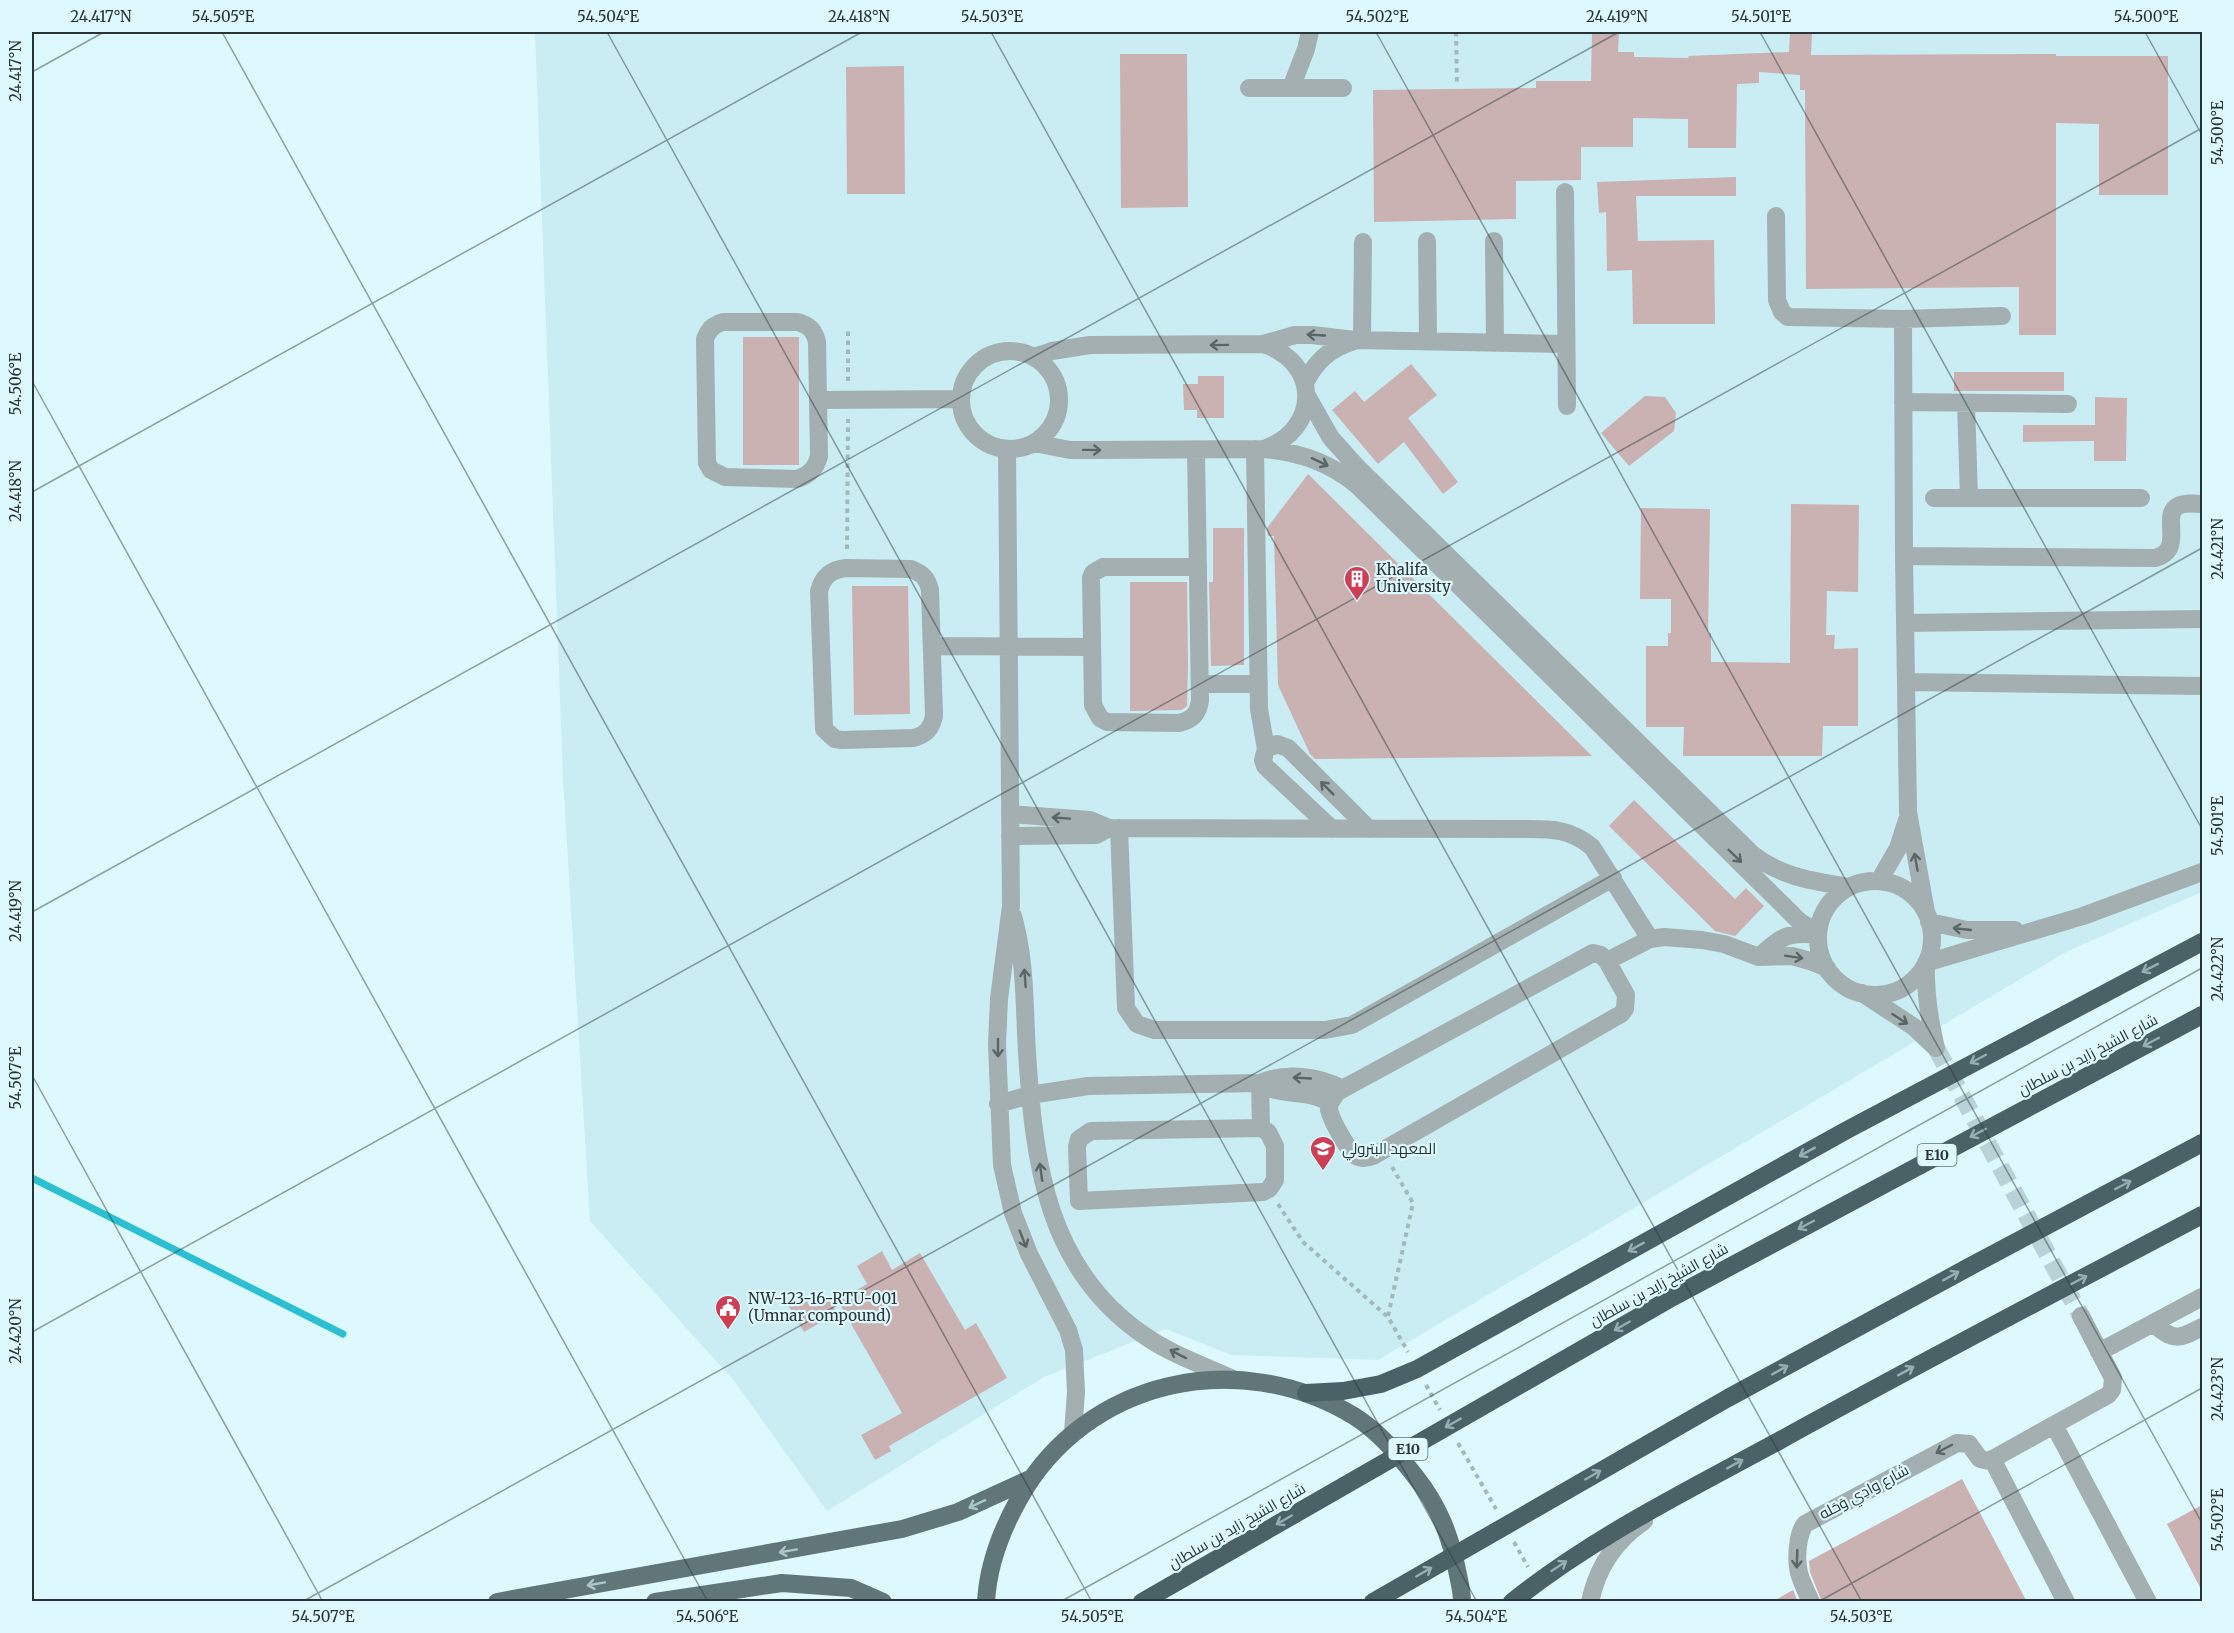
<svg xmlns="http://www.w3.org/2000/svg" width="2234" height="1633" font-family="Merriweather,Cairo,serif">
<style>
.built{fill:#c9edf3}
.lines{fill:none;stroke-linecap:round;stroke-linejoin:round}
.stream{stroke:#2cbfd1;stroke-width:7}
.building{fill:#cab1b2}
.minor-tunnel{stroke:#b9d2d5;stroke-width:18;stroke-dasharray:18 9;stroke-linecap:butt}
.path{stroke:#a2b9bc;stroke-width:4;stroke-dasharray:4.5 4.5;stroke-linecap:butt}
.minor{stroke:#a3afb0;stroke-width:18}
.major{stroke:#617679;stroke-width:18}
.highway{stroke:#4a6265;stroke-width:18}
.oneway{stroke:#5a6567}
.oneway2{stroke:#94aeb1}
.oneway3{stroke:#abc5c8}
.ticks{fill:none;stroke:#293436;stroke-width:1.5;stroke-opacity:0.45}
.labels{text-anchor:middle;stroke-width:4.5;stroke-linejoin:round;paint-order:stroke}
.shield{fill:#ddf9fd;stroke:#5f6f72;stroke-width:1.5}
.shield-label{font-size:14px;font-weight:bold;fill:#293436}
.poi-label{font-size:15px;fill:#293436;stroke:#ddf9fd;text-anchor:start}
.street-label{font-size:15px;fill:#293436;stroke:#ddf9fd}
.neatline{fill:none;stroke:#293436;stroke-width:2}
.ticks-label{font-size:15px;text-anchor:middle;fill:#293436}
</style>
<rect width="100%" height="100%" fill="#ddf9fd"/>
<!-- built -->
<path class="built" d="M 535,32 L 2202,32 L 2202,892 L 2066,952 L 1378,1360 L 1231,1355 L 1166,1329 L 1044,1377 L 827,1511 L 735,1382 L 590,1221 L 563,778 Z"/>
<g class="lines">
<!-- stream -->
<path class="stream" d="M 32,1178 L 343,1334"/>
</g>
<!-- building -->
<path class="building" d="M 1592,32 L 1619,32 L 1618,52 L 1634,52 L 1634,57 L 1689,58 L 1688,56 L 1789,52 L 1790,32 L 1812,32 L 1811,55 L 2056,54 L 2056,56 L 2168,56 L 2168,195 L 2099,195 L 2099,124 L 2056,123 L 2056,335 L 2019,335 L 2019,287 L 1806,289 L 1805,90 L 1800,90 L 1800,75 L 1759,72 L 1759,83 L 1737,84 L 1736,148 L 1688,148 L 1688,119 L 1633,118 L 1633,147 L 1581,147 L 1581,180 L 1516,181 L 1516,219 L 1374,222 L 1373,90 L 1536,88 L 1536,81 L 1591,81 Z
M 1120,54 L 1187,54 L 1188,207 L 1121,208 Z
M 904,66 L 905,194 L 847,194 L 846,67 Z
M 1736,177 L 1736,196 L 1636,196 L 1638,241 L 1714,240 L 1715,324 L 1633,324 L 1632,270 L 1607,271 L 1606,212 L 1599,213 L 1597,182 Z
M 743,337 L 799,337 L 799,465 L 743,465 Z
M 1411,364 L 1437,395 L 1408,418 L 1458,482 L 1443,494 L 1404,442 L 1378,464 L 1332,410 L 1355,391 L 1364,402 Z
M 1954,372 L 2064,372 L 2064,391 L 1954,391 Z
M 1198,376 L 1224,376 L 1224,418 L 1197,418 L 1197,410 L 1184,410 L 1183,384 L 1198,384 Z
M 1645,396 L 1665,397 L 1676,413 L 1674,431 L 1629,466 L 1601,433 Z
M 2095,397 L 2127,398 L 2126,461 L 2094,461 L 2094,441 L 2023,442 L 2023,425 L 2095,425 Z
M 1308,474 L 1592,756 L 1315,759 L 1310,754 L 1278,685 L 1274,536 L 1268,536 L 1267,528 Z
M 1791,504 L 1859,505 L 1858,592 L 1827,591 L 1826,635 L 1835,635 L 1834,649 L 1858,648 L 1858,726 L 1823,726 L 1822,756 L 1683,756 L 1684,727 L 1646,727 L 1646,646 L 1668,646 L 1668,633 L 1671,633 L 1671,599 L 1640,599 L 1641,508 L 1710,509 L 1708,633 L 1711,633 L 1711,662 L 1790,663 Z
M 1213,528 L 1244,528 L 1244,665 L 1211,666 L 1209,582 L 1213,582 Z
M 1130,582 L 1187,582 L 1188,666 L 1187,706 L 1182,710 L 1130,711 Z
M 852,586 L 908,586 L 910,714 L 854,715 Z
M 1634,800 L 1735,899 L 1746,888 L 1764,906 L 1735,936 L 1715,931 L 1609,826 Z
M 882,1251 L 892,1270 L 920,1253 L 965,1330 L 976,1323 L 1007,1378 L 889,1446 L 891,1451 L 875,1460 L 861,1435 L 902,1413 L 838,1301 L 867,1284 L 857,1266 Z
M 804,1296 L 810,1306 L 827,1296 L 837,1313 L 804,1332 L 788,1305 Z
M 1962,1479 L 2027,1602 L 1822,1602 L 1810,1572 L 1809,1561 Z
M 2202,1505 L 2202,1591 L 2167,1524 Z
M 1793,1590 L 1798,1602 L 1772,1602 Z"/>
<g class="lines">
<!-- minor-tunnel -->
<path class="minor-tunnel" d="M 1936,1048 L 2081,1316"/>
<!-- path -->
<path class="path" d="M 1456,32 L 1457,84
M 848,381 L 848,330
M 847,549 L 848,419
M 1278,1204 L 1303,1242 L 1388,1317 L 1408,1352
M 1388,1316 L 1413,1203 L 1392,1167
M 1426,1385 L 1440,1410
M 1458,1443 L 1496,1509
M 1514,1542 L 1528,1567"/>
<!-- minor -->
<path class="minor" d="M 1249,88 L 1343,88
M 1291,88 L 1306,49 L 1310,32
M 1565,192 L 1567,406
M 1776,216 L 1777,300 L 1782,312 L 1788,317 L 1903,319 L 2002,316
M 1427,241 L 1428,341
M 1494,241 L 1495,343
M 1903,319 L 1904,556 L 1908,812 L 1926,912
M 723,322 L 798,322 C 810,326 814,330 817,342 L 819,456 C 816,468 810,475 797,479 L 725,477 L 711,470 L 707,463 L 705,339 C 709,329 713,325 723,322 Z
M 1362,340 L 1363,242
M 1263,344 L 1295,335 L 1312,335 L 1355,340 L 1566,344
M961 400a49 49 0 1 1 98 0a49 49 0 1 1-98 0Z
M 1305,383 C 1316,361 1330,348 1354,341
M 1307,396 L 1331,438 L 1357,467 L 1752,854 C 1781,877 1813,881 1848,887
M 818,400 L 960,399
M 1903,402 L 2068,404
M 1966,403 L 1969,498
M 1034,443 L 1070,450 L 1090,450 L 1264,449 C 1321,429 1320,362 1263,344 L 1090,345 L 1052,351 L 1034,357
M 1007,449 L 1011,906 L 999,999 L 997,1044 L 1002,1165 L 1013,1213 L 1029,1254 L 1068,1330 L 1074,1350 L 1076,1392 L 1073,1433
M 1255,449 L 1259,709 L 1266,749
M 1264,449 C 1299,452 1329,462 1357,485 L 1793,915 L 1800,922 L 1818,932
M 1196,450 L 1200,701 C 1198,714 1192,720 1179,723 L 1107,722 L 1100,718 L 1093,705 L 1091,578 L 1093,573 L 1103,567 L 1198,567
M 1934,498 L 2141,498
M 1904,556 L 2155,558 C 2186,550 2160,515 2178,506 C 2185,502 2196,504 2202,504
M 846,568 L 911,569 C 923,574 927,578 930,590 L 934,716 C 931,729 926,735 913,738 L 842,740 L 835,739 L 824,729 L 819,591 C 823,576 831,570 846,568 Z
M 1905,623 L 2202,619
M 932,646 L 1092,647
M 1906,682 L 2202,686
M 1200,684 L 1259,684
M 1010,814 L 1090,820 L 1109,828
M 1119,828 L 1126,1008 L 1137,1024 L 1154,1030 L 1325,1030 L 1352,1025 L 1613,878
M 1332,829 L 1265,766 L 1263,760 L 1266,749 L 1277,744 L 1288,748 L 1369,829
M 1010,836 L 1096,835 L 1109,828 L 1522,829 C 1551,829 1569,828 1592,847 L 1650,939 L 1664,937 L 1702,940 L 1724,944 L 1759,957 L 1792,956 L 1810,961 L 1827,968
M 1879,881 L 1898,848 L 1907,820
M1818 938a57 57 0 1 1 114 0a57 57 0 1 1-114 0Z
M 1013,916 C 1026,963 1024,1005 1027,1052 C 1034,1162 1046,1269 1145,1336 C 1171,1354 1202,1365 1231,1378
M 1929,922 L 1967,930 L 2015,930
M 1593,953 L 1601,955 L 1607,961 L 1626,995 L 1625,1009 L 1621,1014 L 1373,1156 C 1368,1158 1363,1159 1358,1157 C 1348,1152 1332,1121 1329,1110 L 1330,1103 L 1337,1092 Z
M 1759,957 C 1781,937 1788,931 1818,935
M 1607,961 L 1650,939
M 1862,993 L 1914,1027 L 1936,1048
M 1936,1048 C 1929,1019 1925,992 1926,963 L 2083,916 L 2202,872
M 1260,1083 C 1282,1098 1308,1088 1330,1103
M 1260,1083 L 1261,1128
M 998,1104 L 1030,1095 L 1088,1086 L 1260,1083 C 1286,1072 1318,1076 1343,1089
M 1261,1128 L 1268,1132 L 1275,1146 L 1275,1180 L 1269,1189 L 1263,1192 L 1079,1201 L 1077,1147 L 1079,1139 L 1091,1131 Z
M 2153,1323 C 2174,1342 2179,1339 2202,1327
M 2099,1352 L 2202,1297
M 2054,1425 L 2148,1602
M 1992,1459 L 2066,1602
M 1590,1602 C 1597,1568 1616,1540 1644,1521
M 1811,1602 C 1801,1580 1795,1571 1798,1546 C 1799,1538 1800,1531 1805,1524 L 1957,1443 L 1969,1444 L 1980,1459 L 1989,1461 L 2108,1395 L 2112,1390 L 2113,1378 L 2081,1316"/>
<!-- major -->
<path class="major" d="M 497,1602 L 902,1529 L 958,1512 L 1030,1479
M 655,1602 L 782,1583 L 851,1588 L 883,1602
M 986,1602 C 988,1565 1001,1531 1019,1499 C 1086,1379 1238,1346 1354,1416 C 1378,1431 1398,1454 1415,1476 C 1439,1506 1451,1537 1458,1575 C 1460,1584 1462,1592 1462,1602"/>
<!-- highway -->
<path class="highway" d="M 1306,1393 L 1343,1391 L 1381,1384 L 1417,1369 L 1847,1130 L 2202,942
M 1142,1602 L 1673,1297 L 2202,1015
M 1373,1602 L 1728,1398 L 1969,1267 L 2202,1143
M 1512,1602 C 1593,1537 1687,1491 1777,1442 C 1918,1364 2060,1290 2202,1215"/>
</g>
<!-- one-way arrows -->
<defs><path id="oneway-shaft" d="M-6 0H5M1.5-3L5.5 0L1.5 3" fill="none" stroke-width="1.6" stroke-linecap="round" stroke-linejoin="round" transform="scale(1.5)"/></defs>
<g class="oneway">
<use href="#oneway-shaft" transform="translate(1316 335) rotate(-177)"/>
<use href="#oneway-shaft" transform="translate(1219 345) rotate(179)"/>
<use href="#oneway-shaft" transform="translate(1092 450) rotate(1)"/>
<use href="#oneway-shaft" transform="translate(1320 462) rotate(25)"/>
<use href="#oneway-shaft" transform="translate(1327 788) rotate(-135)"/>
<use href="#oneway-shaft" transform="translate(1061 818) rotate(-176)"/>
<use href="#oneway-shaft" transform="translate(1735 856) rotate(44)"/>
<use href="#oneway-shaft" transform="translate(1916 862) rotate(-100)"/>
<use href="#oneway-shaft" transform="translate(1962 929) rotate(-174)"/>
<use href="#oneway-shaft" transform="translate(1794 957) rotate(9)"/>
<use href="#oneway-shaft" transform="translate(1025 978) rotate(-94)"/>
<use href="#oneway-shaft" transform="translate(1900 1019) rotate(33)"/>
<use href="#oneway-shaft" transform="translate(998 1048) rotate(90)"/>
<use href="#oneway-shaft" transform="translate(1302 1078) rotate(-177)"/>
<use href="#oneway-shaft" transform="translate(1041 1172) rotate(-98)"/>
<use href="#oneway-shaft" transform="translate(1023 1239) rotate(68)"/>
<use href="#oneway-shaft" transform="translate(1178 1354) rotate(-153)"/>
<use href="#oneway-shaft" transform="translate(1944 1449) rotate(152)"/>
<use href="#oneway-shaft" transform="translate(1797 1559) rotate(92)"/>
</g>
<g class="oneway2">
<use href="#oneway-shaft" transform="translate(2150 968) rotate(153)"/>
<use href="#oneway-shaft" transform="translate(2151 1042) rotate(152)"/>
<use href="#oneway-shaft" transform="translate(1978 1059) rotate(152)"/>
<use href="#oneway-shaft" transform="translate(1978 1133) rotate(152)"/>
<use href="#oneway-shaft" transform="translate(1807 1152) rotate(151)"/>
<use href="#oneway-shaft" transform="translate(2123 1185) rotate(-28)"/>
<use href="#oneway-shaft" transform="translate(1806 1225) rotate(152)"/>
<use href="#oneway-shaft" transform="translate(1636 1247) rotate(151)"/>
<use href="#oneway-shaft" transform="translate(1951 1276) rotate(-29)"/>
<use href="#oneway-shaft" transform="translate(2079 1280) rotate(-28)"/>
<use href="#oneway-shaft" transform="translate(1622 1326) rotate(150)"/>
<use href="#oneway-shaft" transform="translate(1780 1370) rotate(-29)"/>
<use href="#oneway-shaft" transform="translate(1906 1371) rotate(-29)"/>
<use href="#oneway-shaft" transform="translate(1453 1423) rotate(150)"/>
<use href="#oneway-shaft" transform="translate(1735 1464) rotate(-29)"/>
<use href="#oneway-shaft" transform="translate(1593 1475) rotate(-30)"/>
<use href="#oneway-shaft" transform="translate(1284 1520) rotate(150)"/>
<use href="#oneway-shaft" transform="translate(1559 1566) rotate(-33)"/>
<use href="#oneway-shaft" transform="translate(1424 1572) rotate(-30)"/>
</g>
<g class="oneway3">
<use href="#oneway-shaft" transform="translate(977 1504) rotate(155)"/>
<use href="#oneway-shaft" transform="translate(788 1551) rotate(170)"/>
<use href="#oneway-shaft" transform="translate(596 1584) rotate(170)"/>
</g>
<!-- ticks -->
<path class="ticks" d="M 222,32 L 1092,1602M 607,32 L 1477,1602M 991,32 L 1862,1602M 1376,32 L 2202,1523M 1760,32 L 2202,829M 2145,32 L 2202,135M 32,72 L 104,32M 32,381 L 708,1602M 32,492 L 862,32M 32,912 L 1619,32M 32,1075 L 323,1602M 32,1332 L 2202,128M 302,1602 L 2202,548M 1060,1602 L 2202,968M 1818,1602 L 2202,1388"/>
<!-- icons -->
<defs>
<symbol id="building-pin" viewBox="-11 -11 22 30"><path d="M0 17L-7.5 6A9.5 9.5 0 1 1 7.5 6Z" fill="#ce3e55" stroke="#ddf9fd"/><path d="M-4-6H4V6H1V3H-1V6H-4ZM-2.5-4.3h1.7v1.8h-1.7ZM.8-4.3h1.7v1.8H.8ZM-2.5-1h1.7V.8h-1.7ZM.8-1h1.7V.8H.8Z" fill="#fff"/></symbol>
<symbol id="school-pin" viewBox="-11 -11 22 30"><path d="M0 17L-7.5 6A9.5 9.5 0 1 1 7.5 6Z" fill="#ce3e55" stroke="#ddf9fd"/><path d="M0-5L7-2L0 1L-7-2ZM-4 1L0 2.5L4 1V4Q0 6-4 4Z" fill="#fff"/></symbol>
<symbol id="civic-pin" viewBox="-11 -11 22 30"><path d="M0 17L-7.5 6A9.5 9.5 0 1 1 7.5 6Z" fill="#ce3e55" stroke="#ddf9fd"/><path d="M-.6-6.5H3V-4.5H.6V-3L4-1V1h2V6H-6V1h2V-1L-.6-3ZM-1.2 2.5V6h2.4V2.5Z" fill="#fff"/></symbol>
</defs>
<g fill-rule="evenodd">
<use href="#building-pin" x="1342" y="564" width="30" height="40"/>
<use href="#school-pin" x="1308" y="1134" width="30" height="40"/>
<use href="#civic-pin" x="713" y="1293" width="30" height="40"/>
</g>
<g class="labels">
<!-- shield labels -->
<g class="shield">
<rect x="1917.5" y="1144" width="39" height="22" rx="4.5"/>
<rect x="1388.5" y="1438" width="39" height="22" rx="4.5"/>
</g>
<g class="shield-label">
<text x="1937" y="1160">E10</text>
<text x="1408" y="1454">E10</text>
</g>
<!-- poi labels -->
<g class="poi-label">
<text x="1376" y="575">Khalifa<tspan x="1376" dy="17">University</tspan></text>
<text x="1342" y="1154">المعهد البترولي</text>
<text x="748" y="1304">NW-123-16-RTU-001<tspan x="748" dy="17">(Umnar compound)</tspan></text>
</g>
<!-- street labels -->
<g class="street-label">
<text transform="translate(2088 1055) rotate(-28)" y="5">شارع الشيخ زايد بن سلطان</text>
<text transform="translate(1659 1285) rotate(-29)" y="5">شارع الشيخ زايد بن سلطان</text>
<text transform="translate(1864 1492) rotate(-28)" y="5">شارع وادِي وَحَله</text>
<text transform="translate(1237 1526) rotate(-30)" y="5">شارع الشيخ زايد بن سلطان</text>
</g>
</g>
<!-- border -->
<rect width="2234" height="1633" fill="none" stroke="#ddf9fd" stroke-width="66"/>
<rect x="33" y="33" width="2168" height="1567" class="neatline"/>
<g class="ticks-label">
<text x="101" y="22">24.417°N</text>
<text x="223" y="22">54.505°E</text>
<text x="608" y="22">54.504°E</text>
<text x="859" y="22">24.418°N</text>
<text x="992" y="22">54.503°E</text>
<text x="1377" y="22">54.502°E</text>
<text x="1617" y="22">24.419°N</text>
<text x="1761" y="22">54.501°E</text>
<text x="2146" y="22">54.500°E</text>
<text transform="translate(16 71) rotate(-90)" y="5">24.417°N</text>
<text transform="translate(2218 133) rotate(-90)" y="5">54.500°E</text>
<text transform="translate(16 384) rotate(-90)" y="5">54.506°E</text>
<text transform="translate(16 491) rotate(-90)" y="5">24.418°N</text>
<text transform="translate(2218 549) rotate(-90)" y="5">24.421°N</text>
<text transform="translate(2218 826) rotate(-90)" y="5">54.501°E</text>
<text transform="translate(16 911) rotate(-90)" y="5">24.419°N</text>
<text transform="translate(2218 969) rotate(-90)" y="5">24.422°N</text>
<text transform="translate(16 1078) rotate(-90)" y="5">54.507°E</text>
<text transform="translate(16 1331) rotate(-90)" y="5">24.420°N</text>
<text transform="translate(2218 1389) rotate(-90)" y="5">24.423°N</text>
<text transform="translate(2218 1520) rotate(-90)" y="5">54.502°E</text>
<text x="323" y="1622">54.507°E</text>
<text x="707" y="1622">54.506°E</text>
<text x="1092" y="1622">54.505°E</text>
<text x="1476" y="1622">54.504°E</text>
<text x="1861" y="1622">54.503°E</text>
</g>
</svg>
